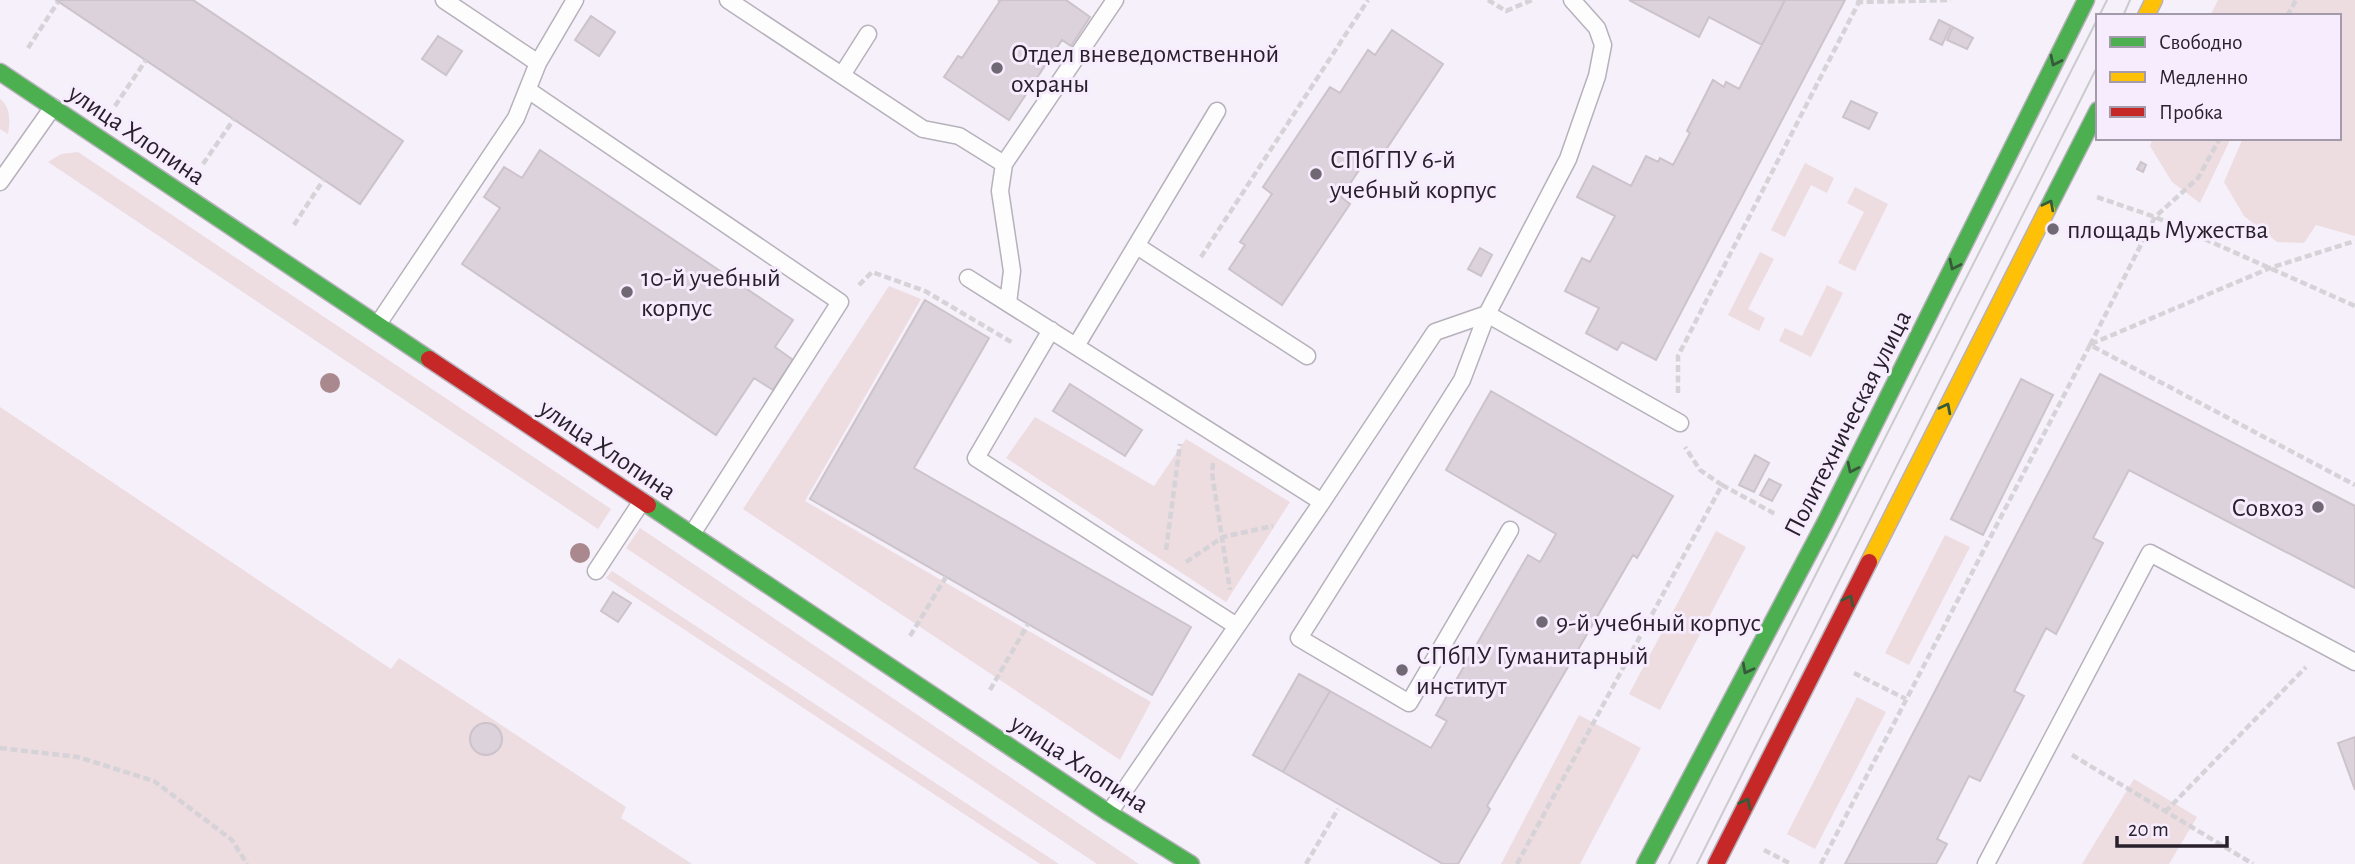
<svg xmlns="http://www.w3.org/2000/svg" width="2355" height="864" font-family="'Alegreya Sans',sans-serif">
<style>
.green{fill:#eddce0}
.building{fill:#dcd2db;stroke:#ccc3cb;stroke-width:2}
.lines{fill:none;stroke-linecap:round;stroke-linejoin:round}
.lane-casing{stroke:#b6b1bb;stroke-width:19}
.fast-casing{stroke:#b6b1bb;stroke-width:19}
.slow-casing{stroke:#b6b1bb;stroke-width:19}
.jam-casing{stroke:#b6b1bb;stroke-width:19}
.path{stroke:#d5d3d7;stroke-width:4.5;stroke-dasharray:7 3.5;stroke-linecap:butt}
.lane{stroke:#fefdfe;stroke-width:16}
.fast{stroke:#4caf50;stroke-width:16}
.slow{stroke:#ffc107;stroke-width:16}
.jam{stroke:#c62828;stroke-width:16}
.tram{stroke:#cbcacd;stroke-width:2}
.tree{fill:#a9888e}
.oneway{stroke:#365a3a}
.poi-dot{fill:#706974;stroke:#f6ecfe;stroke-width:2.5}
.labels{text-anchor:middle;stroke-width:6;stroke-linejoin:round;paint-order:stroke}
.poi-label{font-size:26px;fill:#28212c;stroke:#f6ecfe;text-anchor:start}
.street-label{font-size:26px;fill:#28212c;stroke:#f6ecfe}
</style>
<rect width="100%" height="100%" fill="#f5f0fa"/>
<!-- green -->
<path class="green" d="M 2218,0 L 2355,0 L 2355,236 L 2316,225 L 2304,243 L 2277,242 L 2244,216 L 2224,182 L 2243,138 L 2339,138 L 2339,16 L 2210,16 Z
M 0,99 C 11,107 10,122 8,134 L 0,129 Z
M 2153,138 L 2231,138 L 2200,203 L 2172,182 L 2150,146 Z
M 78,152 L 611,509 L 598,529 L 48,162 L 61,154 Z
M 1805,163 L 1834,178 L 1827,193 L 1811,185 L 1785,237 L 1771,230 Z
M 1855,187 L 1888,204 L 1855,271 L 1838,263 L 1864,212 L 1847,203 Z
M 1760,252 L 1774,259 L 1748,309 L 1765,318 L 1759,331 L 1728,315 Z
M 1827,285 L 1843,293 L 1811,357 L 1779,341 L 1785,328 L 1802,336 Z
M 889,286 L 921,299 L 805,501 L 1151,702 L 1120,760 L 743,509 Z
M 0,407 L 391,669 L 399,658 L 626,807 L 621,818 L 692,864 L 0,864 Z
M 1035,417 L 1154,486 L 1186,439 L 1290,502 L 1226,602 L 1006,458 Z
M 640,528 L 1139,864 L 1097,864 L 626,548 Z
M 1716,531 L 1746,547 L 1660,710 L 1629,694 Z
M 1945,535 L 1970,547 L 1909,665 L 1885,653 Z
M 612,571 L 1059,864 L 1040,864 L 606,578 Z
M 1857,697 L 1886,712 L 1815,849 L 1787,834 Z
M 1579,715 L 1641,748 L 1580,864 L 1501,864 Z
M 2134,779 L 2197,817 L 2169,864 L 2082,864 Z"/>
<!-- building -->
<path class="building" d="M 56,0 L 193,0 L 403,141 L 360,204 Z
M 998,0 L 1066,0 L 1090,17 L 1071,46 L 1062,40 L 1009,120 L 944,77 L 958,56 L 962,58 L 1000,1 Z
M 1629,0 L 1785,0 L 1762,45 L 1709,17 L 1699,37 Z
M 1785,0 L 1845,0 L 1656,360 L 1622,342 L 1617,350 L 1586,333 L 1599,308 L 1565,291 L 1582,258 L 1590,262 L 1615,216 L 1577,197 L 1593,166 L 1631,186 L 1646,156 L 1658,162 L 1660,158 L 1673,165 L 1690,133 L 1687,131 L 1713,80 L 1724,87 L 1726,82 L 1739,89 Z
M 591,16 L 615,32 L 599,56 L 575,40 Z
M 1939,20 L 1951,26 L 1942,45 L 1930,39 Z
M 1953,27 L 1973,38 L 1967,49 L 1947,40 Z
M 1392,30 L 1443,64 L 1379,160 L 1370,154 L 1341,197 L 1350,204 L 1282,305 L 1229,269 L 1245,245 L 1240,242 L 1272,194 L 1263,187 L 1330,87 L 1340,93 L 1368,50 L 1375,55 Z
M 438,36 L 462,51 L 446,75 L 422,59 Z
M 1851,101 L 1877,113 L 1869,129 L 1843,117 Z
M 540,150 L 793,320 L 775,347 L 793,360 L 773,390 L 754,378 L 716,435 L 462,264 L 500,208 L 484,197 L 504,167 L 522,178 Z
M 2141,162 L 2146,165 L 2143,172 L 2137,169 Z
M 1480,248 L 1492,255 L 1481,276 L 1468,269 Z
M 925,300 L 989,338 L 914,468 L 1191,627 L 1152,695 L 810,499 Z
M 2100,374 L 2355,506 L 2355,588 L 2129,470 L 2093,538 L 2103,543 L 2056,634 L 2046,628 L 2014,691 L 2024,696 L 1980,781 L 1969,776 L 1937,839 L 1947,844 L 1936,864 L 1845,864 Z
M 2021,379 L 2053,395 L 1983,535 L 1951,519 Z
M 1070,384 L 1142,430 L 1125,456 L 1053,411 Z
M 1491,391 L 1673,496 L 1637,558 L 1633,555 L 1487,806 L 1490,809 L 1458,864 L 1443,864 L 1283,772 L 1330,691 L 1431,748 L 1447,721 L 1436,715 L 1528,555 L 1540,562 L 1556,534 L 1446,470 Z
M 1755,455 L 1769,463 L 1754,492 L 1739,485 Z
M 1769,479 L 1781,485 L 1772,501 L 1760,495 Z
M 613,592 L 631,603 L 618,622 L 601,611 Z
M 1299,674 L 1330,691 L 1283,772 L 1253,755 Z
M470 739a16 16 0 1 1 32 0a16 16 0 1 1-32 0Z
M 2355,737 L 2355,790 L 2338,743 Z"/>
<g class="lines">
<defs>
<path id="lane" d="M 444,0 L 538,63
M 728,0 L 923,129 L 959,136 L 1004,164
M 842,75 L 868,34
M 528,90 L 840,302 L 692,534
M 0,182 L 53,107
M 1137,246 L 1307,356
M 968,278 L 1322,502
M 1008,303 L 1012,271 L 1000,191 L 1004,164 L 1115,0
M 378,324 L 516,118 L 538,63 L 575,0
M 1051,330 L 976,458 L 1235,625
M 1076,346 L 1217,111
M 1510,530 L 1409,703 L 1299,638 L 1462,380 L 1487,314 L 1568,159 L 1597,76 L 1603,45 L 1597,28 L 1572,0
M 596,571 L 642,501
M 1109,813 L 1322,502 L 1435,332 L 1487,314 L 1680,423
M 1986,864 L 2150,553 L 2355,662"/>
<path id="fast" d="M 0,72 L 429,359
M 2047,210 L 2098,110
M 648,505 L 1109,813 L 1191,864
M 1645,864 L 1826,521 L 2086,0"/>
<path id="slow" d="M 2146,16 L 2154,0
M 1869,562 L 2047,210"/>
<path id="jam" d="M 429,359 L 648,505
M 1716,864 L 1869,562"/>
</defs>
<!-- lane casing -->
<use href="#lane" class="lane-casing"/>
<!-- fast casing -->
<use href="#fast" class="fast-casing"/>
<!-- slow casing -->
<use href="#slow" class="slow-casing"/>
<!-- jam casing -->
<use href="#jam" class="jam-casing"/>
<!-- path -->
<path class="path" d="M 1488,0 L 1506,11 L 1532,0
M 1857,0 L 1859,2 L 1951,0
M 2287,16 L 2296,0
M 28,48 L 58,2
M 115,106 L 146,60
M 203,164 L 234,119
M 2097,197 L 2155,217 L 2355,306
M 294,225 L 324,179
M 1201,257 L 1368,0
M 859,285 L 872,272 L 925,291 L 1013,343
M 2091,344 L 2270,268 L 2355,241
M 2090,345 L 2155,217 L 2198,178 L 2220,138
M 1678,393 L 1678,356 L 1860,0
M 1213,463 L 1212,473 L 1230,590
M 1722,485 L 1777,515
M 1166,550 L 1180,444
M 1186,562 L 1223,537 L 1273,526
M 910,636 L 946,577
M 1854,673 L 1906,699
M 990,690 L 1028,624
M 0,748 L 78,757 L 154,781 L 232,840 L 247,864
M 2072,755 L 2253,864
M 2165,812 L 2306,667
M 1764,850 L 1791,864
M 1306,864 L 1338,809
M 1517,864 L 1722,485 L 1700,470 L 1685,447
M 1821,864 L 2090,345 L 2355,485"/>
<!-- lane -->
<use href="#lane" class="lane"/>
<!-- fast -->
<use href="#fast" class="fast"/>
<!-- slow -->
<use href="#slow" class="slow"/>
<!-- jam -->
<use href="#jam" class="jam"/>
<!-- tram -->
<path class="tram" d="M 2099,16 L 2107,0
M 2123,16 L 2130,0
M 1669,864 L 2098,18
M 1697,864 L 2098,65"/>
</g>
<!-- trees -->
<g class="tree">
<circle cx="330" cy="383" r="10"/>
<circle cx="580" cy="553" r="10"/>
</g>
<!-- one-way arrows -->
<defs><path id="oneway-chevron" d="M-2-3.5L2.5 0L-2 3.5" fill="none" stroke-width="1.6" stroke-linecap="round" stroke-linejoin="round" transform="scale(1.75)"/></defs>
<g class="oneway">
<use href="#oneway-chevron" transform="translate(2055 61) rotate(116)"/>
<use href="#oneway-chevron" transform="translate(2049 205) rotate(-63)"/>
<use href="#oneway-chevron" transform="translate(1954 265) rotate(116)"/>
<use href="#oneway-chevron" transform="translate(1946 408) rotate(-63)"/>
<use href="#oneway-chevron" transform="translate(1852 468) rotate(116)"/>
<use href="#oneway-chevron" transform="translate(1849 600) rotate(-63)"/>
<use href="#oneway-chevron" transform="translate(1747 669) rotate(118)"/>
<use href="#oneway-chevron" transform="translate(1746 803) rotate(-63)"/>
</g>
<!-- markers -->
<g class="poi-dot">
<circle cx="997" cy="68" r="7"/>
<circle cx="1316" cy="174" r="7"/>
<circle cx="2053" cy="229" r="7"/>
<circle cx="627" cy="292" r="7"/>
<circle cx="2318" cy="507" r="7"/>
<circle cx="1542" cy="622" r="7"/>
<circle cx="1402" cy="670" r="7"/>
</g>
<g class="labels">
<!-- poi labels -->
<g class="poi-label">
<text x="1011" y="62">Отдел вневедомственной<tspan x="1011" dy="30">охраны</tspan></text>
<text x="1330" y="168">СПбГПУ 6-й<tspan x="1330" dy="30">учебный корпус</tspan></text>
<text x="2067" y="238">площадь Мужества</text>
<text x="641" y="286">10-й учебный<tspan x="641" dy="30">корпус</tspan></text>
<text x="2304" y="516" text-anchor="end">Совхоз</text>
<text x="1556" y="631">9-й учебный корпус</text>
<text x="1416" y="664">СПбПУ Гуманитарный<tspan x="1416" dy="30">институт</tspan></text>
</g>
<!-- street labels -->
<g class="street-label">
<text transform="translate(137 134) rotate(34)" y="9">улица Хлопина</text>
<text transform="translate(1847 423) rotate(-63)" y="9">Политехническая улица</text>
<text transform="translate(608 449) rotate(34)" y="9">улица Хлопина</text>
<text transform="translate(1080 763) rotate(33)" y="9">улица Хлопина</text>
</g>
</g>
<!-- legend -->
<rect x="2096" y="14" width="245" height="126" fill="#f6ecfe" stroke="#a49baa" stroke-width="2"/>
<rect x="2110" y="37" width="35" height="10" fill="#4caf50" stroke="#a49baa" stroke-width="2"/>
<text x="2159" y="49" font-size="21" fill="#28212c">Свободно</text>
<rect x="2110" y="72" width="35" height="10" fill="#ffc107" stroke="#a49baa" stroke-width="2"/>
<text x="2159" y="84" font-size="21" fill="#28212c">Медленно</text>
<rect x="2110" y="107" width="35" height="10" fill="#c62828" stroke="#a49baa" stroke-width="2"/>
<text x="2159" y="119" font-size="21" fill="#28212c">Пробка</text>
<!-- scale -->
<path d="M2117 836v10h110v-10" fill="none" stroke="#28212c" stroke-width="3.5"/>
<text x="2128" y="836" font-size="21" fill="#28212c" stroke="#f6ecfe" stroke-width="5" paint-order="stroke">20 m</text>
</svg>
